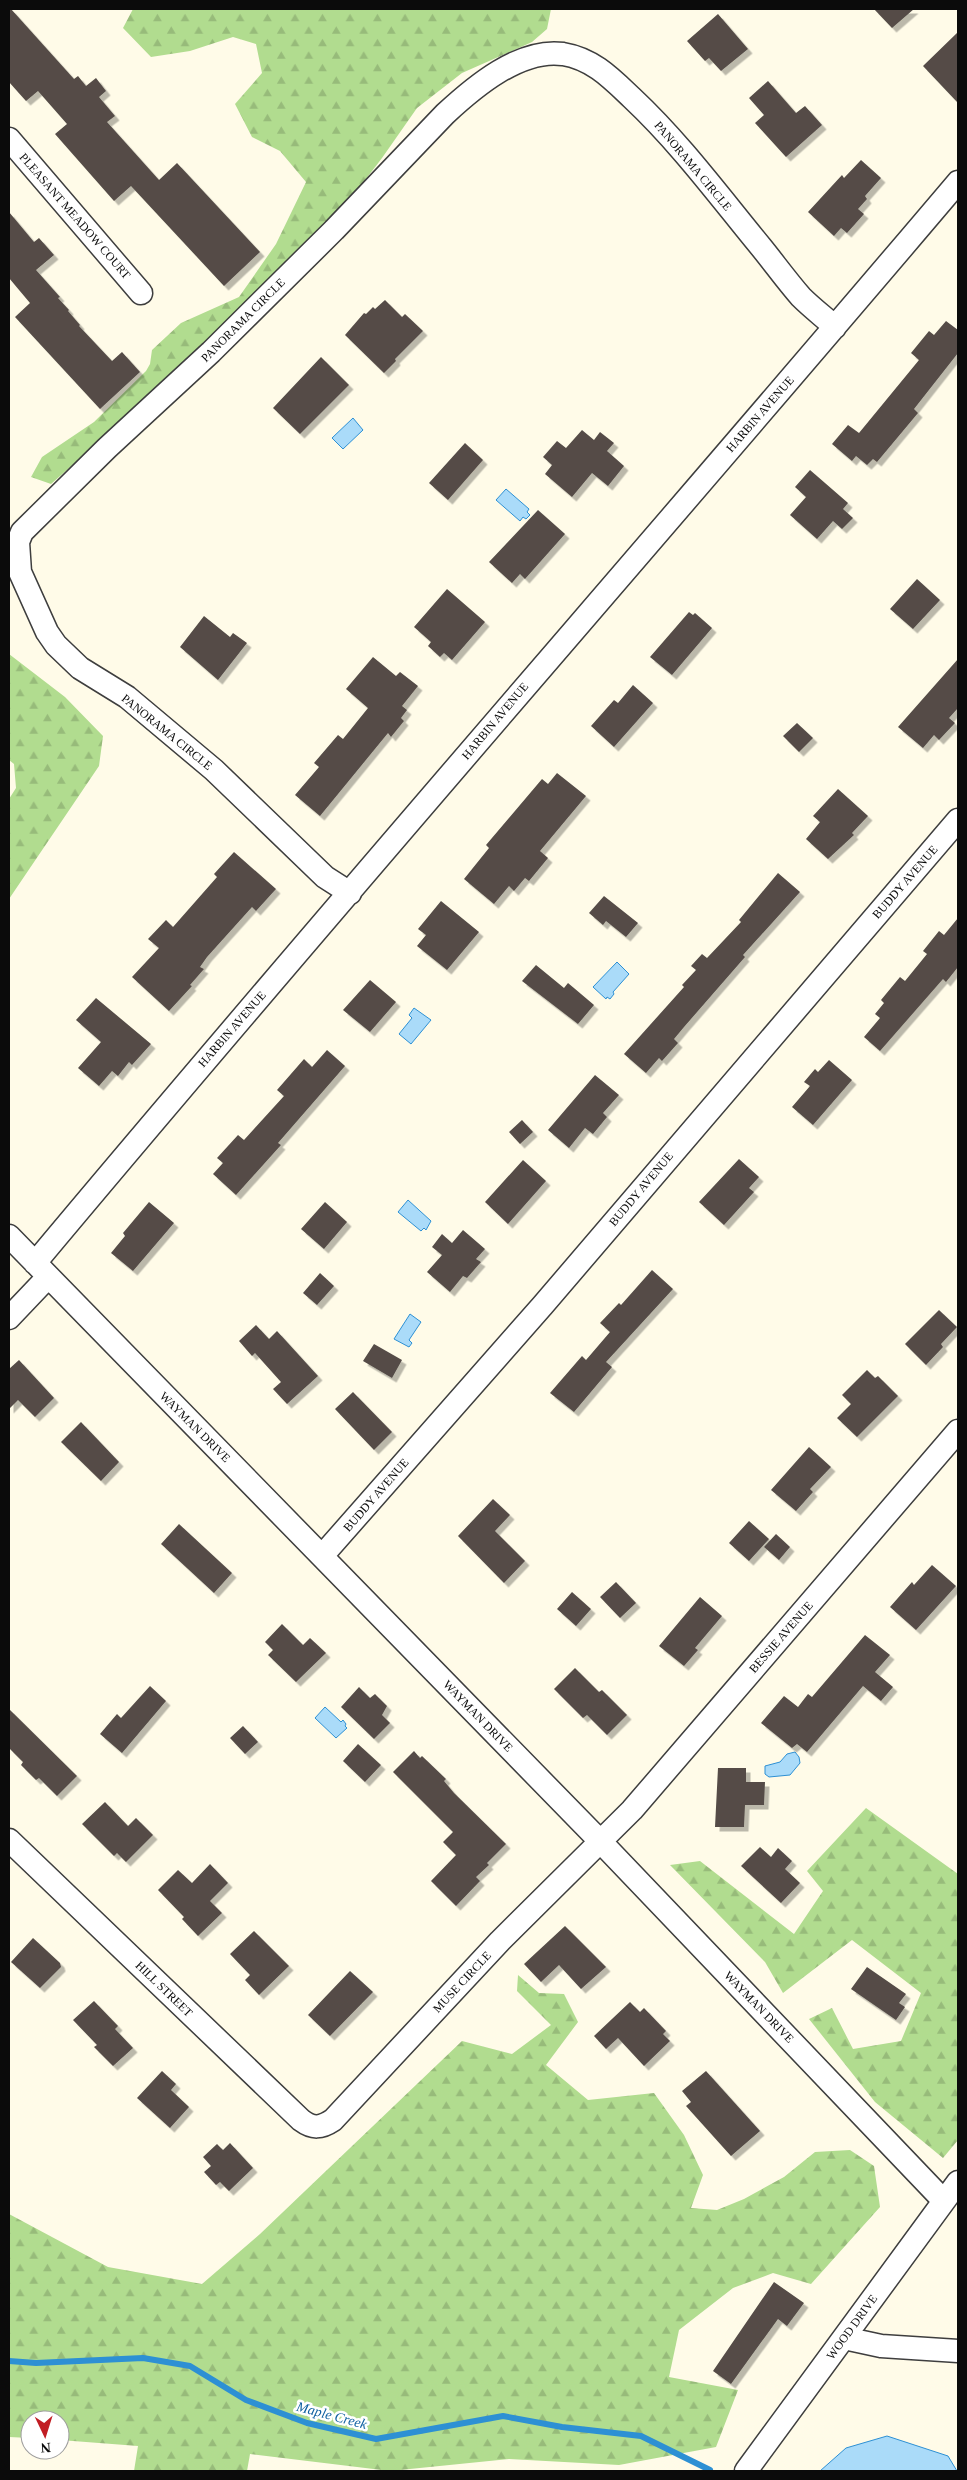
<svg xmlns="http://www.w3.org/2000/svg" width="967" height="2480" font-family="Georgia,serif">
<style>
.forest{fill:url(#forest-firs)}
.water{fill:#aadbf9;stroke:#2d90d4}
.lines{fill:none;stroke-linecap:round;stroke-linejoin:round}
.stream{stroke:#2d90d4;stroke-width:6}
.building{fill:#544c47;filter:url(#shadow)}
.minor-casing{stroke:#3e3e3e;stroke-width:25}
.minor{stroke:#fff;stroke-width:22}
.labels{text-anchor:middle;stroke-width:5;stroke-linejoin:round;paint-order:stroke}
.street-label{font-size:12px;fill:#0b0b0b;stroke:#fff}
.water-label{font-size:14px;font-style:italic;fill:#0f60a1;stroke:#fff}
</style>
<defs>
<pattern id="forest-firs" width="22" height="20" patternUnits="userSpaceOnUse" patternTransform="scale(1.25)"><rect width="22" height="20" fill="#b1dc8f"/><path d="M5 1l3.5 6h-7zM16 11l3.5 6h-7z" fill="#97bb7a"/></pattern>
<filter id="shadow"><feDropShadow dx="4.5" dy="4.5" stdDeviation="0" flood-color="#0004"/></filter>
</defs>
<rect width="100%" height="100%" fill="#fffbe8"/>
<!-- forest -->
<path class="forest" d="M 133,9 L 551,9 L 547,29 L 532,42 L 462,73 L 417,108 L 382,158 L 332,223 L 117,426 L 51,484 L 31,477 L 42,457 L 94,422 L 146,371 L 150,364 L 152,350 L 181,323 L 239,297 L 276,244 L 306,182 L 280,151 L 252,137 L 235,104 L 262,73 L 256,44 L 233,37 L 190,51 L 151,57 L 123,28 Z
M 9,654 L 65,697 L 103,736 L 99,766 L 9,899 L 9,799 L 16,788 L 14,764 L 9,760 Z
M 866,1808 L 958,1874 L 958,2140 L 943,2158 L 875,2102 L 809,2019 L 832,2008 L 853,2049 L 901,2041 L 921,1993 L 852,1940 L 783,1993 L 765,1962 L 670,1865 L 700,1861 L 794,1934 L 823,1891 L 807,1871 Z
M 518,1975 L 539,1993 L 564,1994 L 578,2022 L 546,2065 L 588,2100 L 654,2093 L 684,2135 L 703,2175 L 691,2208 L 717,2210 L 744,2199 L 784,2177 L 815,2152 L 850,2150 L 874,2166 L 880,2207 L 811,2284 L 773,2273 L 733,2288 L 679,2330 L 669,2377 L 738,2390 L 716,2447 L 619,2465 L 509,2459 L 390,2471 L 250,2454 L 247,2471 L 134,2471 L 138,2446 L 60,2440 L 60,2420 L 30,2420 L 30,2438 L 9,2437 L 9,2214 L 108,2267 L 202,2284 L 260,2234 L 462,2041 L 512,2054 L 551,2025 L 517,1991 Z"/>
<!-- water -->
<path class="water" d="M 353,418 L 363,430 L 343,449 L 332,438 Z
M 506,489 L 529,509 L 527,512 L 530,515 L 526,519 L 523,517 L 520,521 L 496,500 Z
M 617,962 L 629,974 L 613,992 L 614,994 L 610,999 L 607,997 L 606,999 L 593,987 Z
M 414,1008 L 431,1020 L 411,1044 L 399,1034 L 412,1018 L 409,1015 Z
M 408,1200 L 431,1221 L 426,1230 L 424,1228 L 421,1231 L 398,1212 Z
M 410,1314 L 421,1322 L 409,1340 L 412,1343 L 409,1347 L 394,1339 Z
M 325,1707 L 341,1722 L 343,1720 L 346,1724 L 345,1726 L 347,1728 L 336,1738 L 315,1718 Z
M 795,1752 L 799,1757 L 800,1763 L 790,1775 L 769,1777 L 765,1774 L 765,1766 L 780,1762 L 787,1754 Z
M 887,2436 L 948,2456 L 957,2471 L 820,2471 L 846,2448 Z"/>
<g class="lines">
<!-- stream -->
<path class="stream" d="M 9,2361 L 36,2363 L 143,2358 L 190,2366 L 246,2400 L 307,2423 L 376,2439 L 503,2416 L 562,2427 L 641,2436 L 710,2470"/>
</g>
<!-- building -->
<path class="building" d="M 9,9 L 11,9 L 74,79 L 78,76 L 86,86 L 96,78 L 106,91 L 99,97 L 115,116 L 107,122 L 159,180 L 177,163 L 260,252 L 224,286 L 131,186 L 114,201 L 55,134 L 67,124 L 38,91 L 26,101 L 9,82 Z
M 874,9 L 914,9 L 892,28 Z
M 718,14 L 748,49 L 721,71 L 709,58 L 705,61 L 687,41 Z
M 958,32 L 958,103 L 923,66 Z
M 768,81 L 796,113 L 805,106 L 822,125 L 786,157 L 755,123 L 764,115 L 749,98 Z
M 861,160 L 881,178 L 865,196 L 867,199 L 858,209 L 864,214 L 847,233 L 841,228 L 834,236 L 808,212 L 842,175 L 844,178 Z
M 9,212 L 34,242 L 39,238 L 54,255 L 36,270 L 60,297 L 58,298 L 69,310 L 68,311 L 80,325 L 79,326 L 112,361 L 122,352 L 140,372 L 100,409 L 15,317 L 30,303 L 9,278 Z
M 385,300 L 402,317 L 405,314 L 423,331 L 395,359 L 396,361 L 384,373 L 345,335 L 364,313 L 366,314 L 373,307 L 375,309 Z
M 946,321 L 958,330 L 958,353 L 914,409 L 918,413 L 877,462 L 873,459 L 867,465 L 856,456 L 852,461 L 832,444 L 848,425 L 859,433 L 919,360 L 911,353 L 929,331 L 934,335 Z
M 321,357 L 349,385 L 300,434 L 273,408 Z
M 582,430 L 594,440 L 600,432 L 614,443 L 607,451 L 624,466 L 608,486 L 592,473 L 572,497 L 545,474 L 552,465 L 543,457 L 557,441 L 566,448 Z
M 465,443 L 483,460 L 448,500 L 429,483 Z
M 810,470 L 848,503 L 843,509 L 853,518 L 842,529 L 833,521 L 817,539 L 790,515 L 806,497 L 795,487 Z
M 538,510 L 565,534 L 525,579 L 520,574 L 512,583 L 489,562 Z
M 917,579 L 940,600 L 913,629 L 890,609 Z
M 447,589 L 485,622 L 452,660 L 444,653 L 440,657 L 428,646 L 431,642 L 414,627 Z
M 689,612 L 693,615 L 695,613 L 712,628 L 672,675 L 650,657 Z
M 204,616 L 230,637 L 233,633 L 247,643 L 218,680 L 180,647 Z
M 373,657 L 396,676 L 400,672 L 418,686 L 402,706 L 407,710 L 401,718 L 404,721 L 391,737 L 388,733 L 320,816 L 295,795 L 319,767 L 314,763 L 338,735 L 343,739 L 368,708 L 346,689 Z
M 958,659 L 958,708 L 949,718 L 955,723 L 939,740 L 934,735 L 923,748 L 898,727 Z
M 633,685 L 653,703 L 614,747 L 591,726 L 614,700 L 618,703 Z
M 797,723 L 813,738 L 799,752 L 783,736 Z
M 557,773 L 586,796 L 540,851 L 548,858 L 529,881 L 525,878 L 514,891 L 509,886 L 494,904 L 464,879 L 489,848 L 486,845 L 542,779 L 548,784 Z
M 838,789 L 868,816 L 852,833 L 854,835 L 828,859 L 806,839 L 820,822 L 813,816 Z
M 234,852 L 276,889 L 256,911 L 252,907 L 207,957 L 200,967 L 204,969 L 190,985 L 192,986 L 169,1011 L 132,977 L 159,948 L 148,939 L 166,920 L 173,927 L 217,877 L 214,874 Z
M 778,873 L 800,892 L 743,955 L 745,957 L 684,1027 L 674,1039 L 678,1043 L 662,1061 L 659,1058 L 646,1073 L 624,1054 L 684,987 L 682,985 L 696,970 L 691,966 L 702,954 L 707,958 L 741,922 L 739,920 Z
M 604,896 L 638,923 L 626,937 L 606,921 L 603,925 L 589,913 Z
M 441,901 L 479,932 L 447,970 L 417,946 L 426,935 L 418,929 Z
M 958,918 L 958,967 L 946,982 L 943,979 L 880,1051 L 864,1037 L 880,1018 L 875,1014 L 884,1003 L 881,1000 L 900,977 L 905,981 L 927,954 L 923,951 L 939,931 L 944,935 Z
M 536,965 L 564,988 L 568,983 L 594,1005 L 578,1024 L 522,981 Z
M 370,980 L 396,1002 L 370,1032 L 343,1010 Z
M 96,998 L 151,1044 L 132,1065 L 129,1062 L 118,1076 L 112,1071 L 99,1086 L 78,1068 L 101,1042 L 76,1020 Z
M 327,1050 L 345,1066 L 278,1143 L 281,1145 L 236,1195 L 213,1174 L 223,1163 L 217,1158 L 238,1135 L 244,1140 L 284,1096 L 277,1090 L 304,1059 L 312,1067 Z
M 829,1060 L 852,1080 L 813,1125 L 792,1107 L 810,1086 L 804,1082 L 815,1069 L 818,1072 Z
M 595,1075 L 619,1095 L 603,1113 L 607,1117 L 593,1134 L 585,1128 L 569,1148 L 548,1130 Z
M 522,1120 L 533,1132 L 520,1144 L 509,1132 Z
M 739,1159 L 759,1177 L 749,1188 L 754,1192 L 724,1225 L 699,1202 Z
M 523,1160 L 546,1181 L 508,1224 L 485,1202 Z
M 149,1202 L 174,1223 L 133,1271 L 111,1253 L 125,1236 L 123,1233 Z
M 325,1202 L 347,1222 L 324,1249 L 301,1229 Z
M 463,1230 L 485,1249 L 476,1259 L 481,1262 L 467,1278 L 463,1276 L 450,1292 L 427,1272 L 442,1255 L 432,1247 L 442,1234 L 452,1243 Z
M 652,1270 L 673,1289 L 606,1362 L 612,1367 L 574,1412 L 550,1393 L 582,1356 L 586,1360 L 610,1332 L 600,1323 L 619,1303 L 621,1305 Z
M 320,1273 L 334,1286 L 317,1305 L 303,1293 Z
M 939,1310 L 957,1327 L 941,1344 L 943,1347 L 926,1365 L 905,1344 Z
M 256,1325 L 269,1339 L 277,1331 L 318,1376 L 287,1404 L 273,1389 L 281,1382 L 255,1353 L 252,1356 L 239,1341 Z
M 374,1344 L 402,1360 L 392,1378 L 363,1361 Z
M 19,1360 L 54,1398 L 35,1417 L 18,1400 L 9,1409 L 9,1369 Z
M 867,1370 L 875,1378 L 878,1376 L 898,1396 L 857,1437 L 837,1418 L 851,1404 L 842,1395 Z
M 353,1392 L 392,1432 L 374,1450 L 335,1409 Z
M 81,1422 L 119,1462 L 101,1481 L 61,1442 Z
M 809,1447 L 831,1467 L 810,1489 L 813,1492 L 796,1511 L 771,1490 Z
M 493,1499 L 510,1515 L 495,1531 L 525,1561 L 504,1583 L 458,1536 Z
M 749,1521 L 769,1539 L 749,1561 L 729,1543 Z
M 179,1524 L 232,1573 L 214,1593 L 161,1544 Z
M 776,1534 L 790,1547 L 779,1560 L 764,1547 Z
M 932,1565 L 956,1586 L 916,1630 L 890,1607 L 912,1582 L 914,1585 Z
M 616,1582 L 636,1603 L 620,1618 L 600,1597 Z
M 572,1592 L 591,1609 L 576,1626 L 557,1609 Z
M 700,1597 L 722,1616 L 695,1648 L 698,1650 L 684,1666 L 659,1646 Z
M 282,1624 L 303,1645 L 310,1638 L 326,1653 L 296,1682 L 268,1655 L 273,1650 L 265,1642 Z
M 865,1635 L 890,1655 L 875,1672 L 893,1687 L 881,1701 L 863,1686 L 807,1752 L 797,1744 L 792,1748 L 761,1723 L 784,1696 L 798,1707 L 808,1694 L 812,1697 Z
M 575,1668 L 599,1692 L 602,1690 L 627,1715 L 607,1735 L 587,1715 L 583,1718 L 554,1689 Z
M 150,1686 L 166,1701 L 122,1753 L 100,1734 L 117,1714 L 121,1718 Z
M 359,1687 L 370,1698 L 375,1694 L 387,1706 L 382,1715 L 390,1723 L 374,1739 L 341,1707 Z
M 9,1709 L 77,1776 L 57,1796 L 39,1778 L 36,1780 L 21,1765 L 23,1762 L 9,1748 Z
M 243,1726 L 258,1742 L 245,1754 L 230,1738 Z
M 358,1744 L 381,1765 L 365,1782 L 343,1761 Z
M 414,1751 L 420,1758 L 422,1756 L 446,1779 L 444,1781 L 454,1793 L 506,1844 L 487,1863 L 489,1865 L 476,1877 L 480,1881 L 456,1906 L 431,1881 L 456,1855 L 443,1842 L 453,1832 L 393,1772 Z
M 718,1768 L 746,1768 L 746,1782 L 765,1782 L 764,1805 L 745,1805 L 744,1827 L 715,1827 Z
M 105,1802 L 128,1826 L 136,1818 L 153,1835 L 126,1862 L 117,1853 L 114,1856 L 82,1824 Z
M 760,1847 L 771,1857 L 778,1848 L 792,1861 L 785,1869 L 800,1883 L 781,1903 L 741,1866 Z
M 210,1864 L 228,1883 L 210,1901 L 222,1913 L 198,1936 L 182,1919 L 184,1917 L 158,1890 L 178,1870 L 192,1883 Z
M 565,1926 L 606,1967 L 581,1989 L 559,1965 L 541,1982 L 524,1964 Z
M 254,1931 L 289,1966 L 259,1995 L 245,1980 L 250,1975 L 230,1954 Z
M 33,1938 L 60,1963 L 61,1967 L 40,1988 L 11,1962 Z
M 867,1967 L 906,1994 L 899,2003 L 905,2007 L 896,2020 L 851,1989 Z
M 350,1971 L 373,1992 L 330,2036 L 308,2015 Z
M 94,2001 L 118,2026 L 115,2029 L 133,2048 L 113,2066 L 94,2047 L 97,2045 L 73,2020 Z
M 630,2002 L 640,2012 L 644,2008 L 666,2031 L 663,2034 L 670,2041 L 644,2066 L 618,2038 L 606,2049 L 594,2036 Z
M 162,2071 L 176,2084 L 171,2090 L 189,2107 L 170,2128 L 137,2098 Z
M 706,2071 L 760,2131 L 731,2156 L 686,2106 L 691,2102 L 682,2091 Z
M 230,2143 L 253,2168 L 229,2191 L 220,2182 L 216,2185 L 204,2172 L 211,2166 L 203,2157 L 217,2144 L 223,2150 Z
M 774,2282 L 804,2303 L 787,2326 L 778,2319 L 731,2384 L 713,2371 Z"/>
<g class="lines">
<defs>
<path id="minor" d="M 9,139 L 141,293
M 350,893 L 325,877 L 214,770 L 127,697 L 80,668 L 56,645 L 47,632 L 20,572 L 18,542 L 22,532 L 107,448 L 211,352 L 334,230 L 445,114 C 474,87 520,48 563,54 C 593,59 611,78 632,98 C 680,143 719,196 761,247 C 774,263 787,281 801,297 C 812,308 824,317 835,327
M 9,1236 L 600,1841 L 943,2200
M 35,1263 C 339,899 652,543 958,182
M 9,1318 L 48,1277
M 322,1556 L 543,1305 L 958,820
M 9,1840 L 301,2120 C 313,2129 321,2128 333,2120 L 500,1941 L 632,1810 L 958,1431
M 844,2338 L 881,2346 L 958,2351
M 746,2471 L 958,2182"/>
</defs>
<!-- minor casing -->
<use href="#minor" class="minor-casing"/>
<!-- minor -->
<use href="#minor" class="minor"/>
</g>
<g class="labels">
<!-- street labels -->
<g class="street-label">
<text transform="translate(693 166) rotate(50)" y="4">PANORAMA CIRCLE</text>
<text transform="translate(75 216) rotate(49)" y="4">PLEASANT MEADOW COURT</text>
<text transform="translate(243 320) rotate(-45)" y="4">PANORAMA CIRCLE</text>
<text transform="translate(760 414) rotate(-49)" y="4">HARBIN AVENUE</text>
<text transform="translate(495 721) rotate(-50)" y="4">HARBIN AVENUE</text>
<text transform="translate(167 732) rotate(39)" y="4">PANORAMA CIRCLE</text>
<text transform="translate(905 882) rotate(-49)" y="4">BUDDY AVENUE</text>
<text transform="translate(232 1029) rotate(-49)" y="4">HARBIN AVENUE</text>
<text transform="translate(641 1189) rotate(-50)" y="4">BUDDY AVENUE</text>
<text transform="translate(195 1427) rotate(45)" y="4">WAYMAN DRIVE</text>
<text transform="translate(376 1495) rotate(-49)" y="4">BUDDY AVENUE</text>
<text transform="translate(781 1637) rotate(-49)" y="4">BESSIE AVENUE</text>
<text transform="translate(478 1716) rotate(46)" y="4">WAYMAN DRIVE</text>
<text transform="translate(462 1982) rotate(-47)" y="4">MUSE CIRCLE</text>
<text transform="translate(164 1989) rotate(44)" y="4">HILL STREET</text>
<text transform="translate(759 2007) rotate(46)" y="4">WAYMAN DRIVE</text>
<text transform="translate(852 2327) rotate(-54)" y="4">WOOD DRIVE</text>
</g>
<!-- water labels -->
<g class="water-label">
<text transform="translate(332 2415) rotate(15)" y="5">Maple Creek</text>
</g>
</g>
<!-- border -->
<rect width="967" height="2480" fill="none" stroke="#0b0b0b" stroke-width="20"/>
<!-- north arrow -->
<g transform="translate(45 2435) rotate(176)"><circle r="24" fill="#ffffff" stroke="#9d9d9d"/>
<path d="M0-4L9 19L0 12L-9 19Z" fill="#c11d23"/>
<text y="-8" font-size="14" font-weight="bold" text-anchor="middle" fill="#0b0b0b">N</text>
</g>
</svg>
